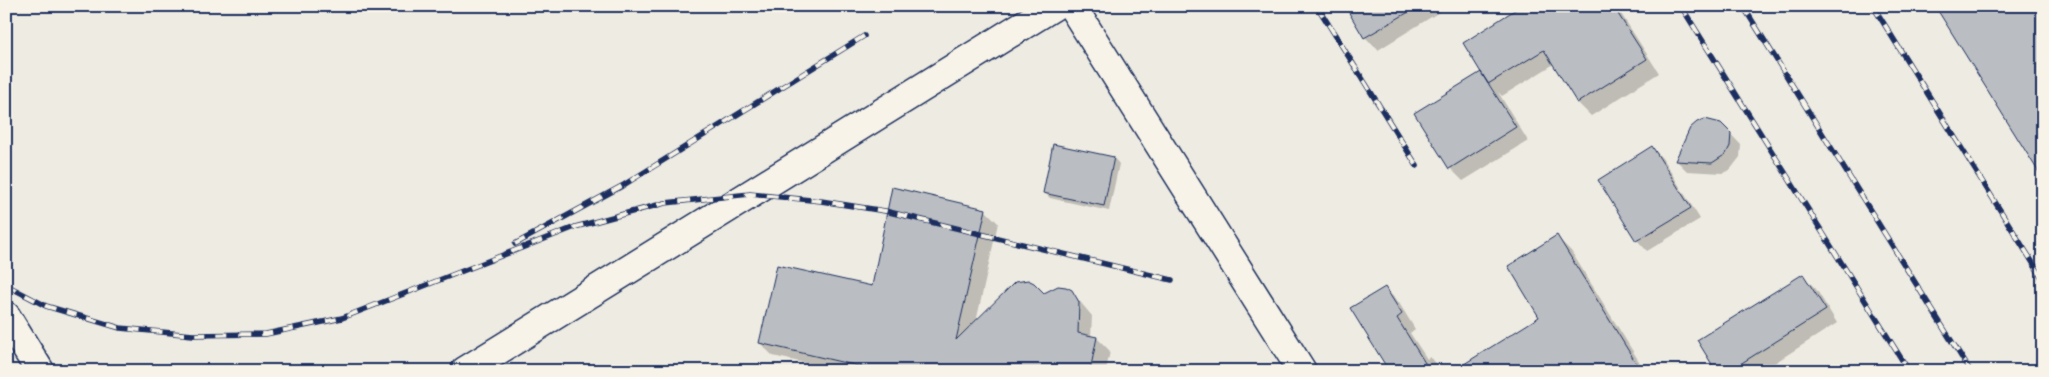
<svg xmlns="http://www.w3.org/2000/svg" width="2049" height="377" font-family="Pangolin,sans-serif">
<style>
.shadow{fill:#0003}
.building{fill:#babdc2;stroke:#1b2f5e}
.lines{fill:none;stroke-linecap:round;stroke-linejoin:round}
.minor-casing{stroke:#1b2f5e;stroke-width:31}
.minor{stroke:#f7f3e8;stroke-width:28}
.rail-casing{stroke:#1b2f5e;stroke-width:5.5}
.rail{stroke:#f7f3e8;stroke-width:4;stroke-dasharray:11;stroke-linecap:butt}
</style>
<rect width="100%" height="100%" fill="#eeebe2"/>
<filter id="ink" filterUnits="userSpaceOnUse"><feTurbulence type="fractalNoise" baseFrequency=".02" numOctaves="2"/><feDisplacementMap in="SourceGraphic" scale="10" xChannelSelector="R" yChannelSelector="G"/><feConvolveMatrix kernelMatrix="1 2 1 2 8 2 1 2 1" color-interpolation-filters="sRGB"/></filter>
<g filter="url(#ink)">
<!-- shadow -->
<path class="shadow" d="M 1347,6 L 1449,6 L 1378,50 L 1365,37 Z
M 1524,6 L 1616,6 L 1659,73 L 1591,116 L 1578,103 L 1554,64 L 1502,96 L 1498,92 L 1528,141 L 1463,181 L 1450,168 L 1481,73 Z
M 1713,121 L 1721,124 L 1741,145 L 1740,157 L 1730,170 L 1723,173 L 1687,171 L 1677,161 L 1697,123 Z
M 1652,148 L 1662,158 L 1700,219 L 1647,251 L 1637,240 Z
M 1114,158 L 1119,164 L 1109,211 L 1050,198 L 1044,192 Z
M 985,210 L 998,223 L 976,322 L 1016,283 L 1021,281 L 1034,284 L 1044,294 L 1071,291 L 1092,316 L 1091,337 L 1097,338 L 1110,351 L 1106,371 L 840,371 L 773,356 L 760,343 L 872,288 Z
M 1557,237 L 1571,251 L 1645,371 L 1455,371 L 1541,317 Z
M 1803,276 L 1816,289 L 1837,323 L 1762,371 L 1718,371 Z
M 1385,288 L 1399,303 L 1415,329 L 1410,333 L 1427,359 L 1430,357 L 1444,371 L 1391,371 Z"/>
<!-- building -->
<path class="building" d="M 1345,6 L 1419,6 L 1364,38 Z
M 1521,6 L 1613,6 L 1647,59 L 1577,103 L 1544,50 L 1488,84 L 1463,43 Z
M 1935,6 L 2043,6 L 2043,179 Z
M 1481,72 L 1516,127 L 1449,169 L 1414,113 Z
M 1705,119 L 1721,123 L 1731,133 L 1730,146 L 1726,154 L 1712,163 L 1675,161 L 1690,128 L 1697,122 Z
M 1053,144 L 1114,157 L 1104,206 L 1043,193 Z
M 1652,146 L 1691,208 L 1636,241 L 1598,180 Z
M 892,187 L 986,209 L 956,340 L 1015,282 L 1028,280 L 1034,283 L 1044,293 L 1058,286 L 1066,287 L 1072,290 L 1079,302 L 1078,333 L 1097,337 L 1090,371 L 880,371 L 759,343 L 777,265 L 872,286 Z
M 1557,235 L 1641,371 L 1453,371 L 1539,317 L 1508,266 Z
M 1803,274 L 1826,310 L 1729,371 L 1716,371 L 1697,340 Z
M 1385,287 L 1402,314 L 1397,318 L 1430,371 L 1389,371 L 1350,308 Z"/>
<g class="lines">
<defs>
<path id="minor" d="M 1072,6 L 1302,371
M 6,316 L 40,371
M 465,371 L 1054,6"/>
</defs>
<!-- minor casing -->
<use href="#minor" class="minor-casing"/>
<!-- minor -->
<use href="#minor" class="minor"/>
<defs>
<path id="rail" d="M 1317,6 L 1417,166
M 1681,6 L 1909,371
M 1743,6 L 1969,369
M 1873,6 L 2043,279
M 515,244 L 622,186 L 864,36
M 6,285 L 46,306 L 120,328 L 193,335 L 266,334 L 342,318 L 575,227 L 665,203 L 750,194 L 821,201 L 885,211 L 1172,280"/>
</defs>
<!-- rail casing -->
<use href="#rail" class="rail-casing"/>
<!-- rail -->
<use href="#rail" class="rail"/>
</g>
</g>
<!-- margin -->
<rect width="2049" height="377" fill="none" stroke="#f7f3e8" stroke-width="25"/>
<rect x="12" y="12" width="2024" height="352" fill="none" stroke="#1b2f5e" stroke-width="2" filter="url(#ink)"/>
</svg>
